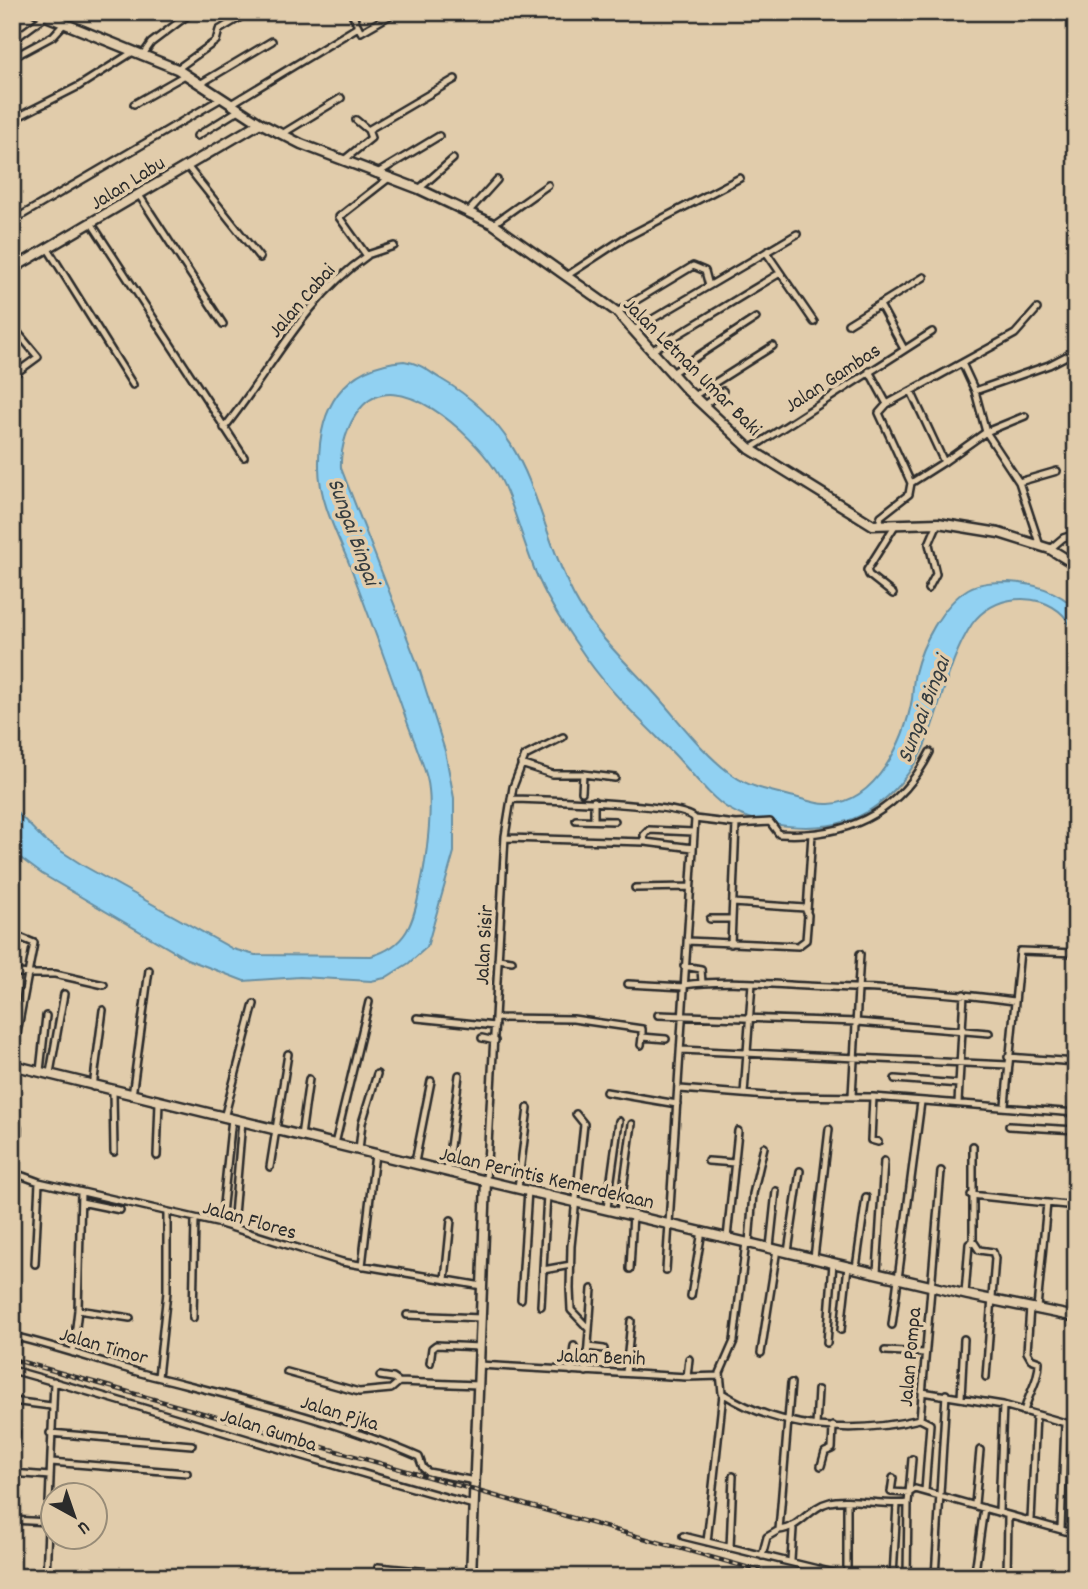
<svg xmlns="http://www.w3.org/2000/svg" width="1088" height="1589" font-family="Dekko,sans-serif">
<style>
.water{fill:#91d1f2;stroke:#688fa2;stroke-width:2}
.lines{fill:none;stroke-linecap:round;stroke-linejoin:round}
.street-casing{stroke:#2b2b2b;stroke-width:10}
.secondary-casing{stroke:#2b2b2b;stroke-width:13}
.street{stroke:#e1ccab;stroke-width:5}
.secondary{stroke:#e1ccab;stroke-width:8}
.rail-casing{stroke:#2b2b2b;stroke-width:4.5}
.rail{stroke:#e1ccab;stroke-width:2;stroke-dasharray:5;stroke-linecap:butt}
.labels{text-anchor:middle;stroke-width:7;stroke-linejoin:round;paint-order:stroke}
.street-label{font-size:21px;fill:#2b2b2b;stroke:#e1ccab}
.water-label{font-size:23px;font-style:italic;fill:#353c3f;stroke:#e1ccab}
</style>
<rect width="100%" height="100%" fill="#e1ccab"/>
<filter id="ink" filterUnits="userSpaceOnUse"><feTurbulence type="fractalNoise" baseFrequency=".0143" numOctaves="2"/><feDisplacementMap in="SourceGraphic" scale="14" xChannelSelector="R" yChannelSelector="G"/><feConvolveMatrix kernelMatrix="1 2 1 2 8 2 1 2 1" color-interpolation-filters="sRGB"/></filter>
<g filter="url(#ink)">
<!-- water -->
<path class="water" d="M 404,361 C 420,363 428,371 441,379 C 537,435 530,508 573,594 C 593,633 628,664 657,696 C 681,723 704,755 734,776 C 752,789 777,792 798,798 C 808,801 820,805 829,804 C 877,802 905,739 912,699 C 913,690 913,681 915,673 C 922,644 942,605 968,589 C 980,582 996,582 1009,582 C 1033,583 1059,591 1076,609 L 1076,640 C 1072,631 1070,622 1063,615 C 1038,590 992,595 972,624 C 949,659 942,703 926,742 C 912,775 882,810 847,821 C 813,832 759,827 729,809 C 710,798 688,768 672,752 C 642,722 611,693 587,659 C 570,634 551,607 539,580 C 524,549 512,493 494,468 C 472,435 397,363 360,409 C 348,423 340,449 341,468 L 419,668 L 445,751 L 454,798 L 454,852 L 427,947 L 409,963 L 385,978 L 371,981 L 300,977 L 244,981 L 187,959 L 42,874 L 15,854 L 12,851 L 12,807 L 44,840 L 84,866 L 233,949 L 255,955 L 371,956 C 407,946 413,923 420,889 C 426,861 434,805 427,778 C 421,756 411,734 404,713 C 387,664 369,616 351,568 C 338,536 319,501 319,467 C 318,407 343,366 404,361 Z"/>
<g class="lines">
<defs>
<path id="street" d="M 351,12 L 361,32 L 396,12
M 53,19 L 64,12
M 12,41 L 46,16
M 142,56 L 151,43 L 192,12
M 12,58 L 53,36 L 64,24
M 177,69 L 216,41 L 219,30 L 249,12
M 200,84 L 272,41
M 134,104 L 185,75
M 231,104 L 358,27
M 12,120 L 79,86 L 133,52
M 368,130 L 455,79
M 282,134 L 341,98
M 197,136 L 239,110
M 344,160 L 371,138 L 368,130 L 356,120
M 187,166 L 260,258
M 376,174 L 439,136
M 12,176 L 17,173
M 419,189 L 453,159
M 139,195 L 223,324
M 469,211 L 497,180
M 12,221 L 222,98
M 92,224 L 244,457
M 493,224 L 548,185
M 48,249 L 133,385
M 766,252 L 814,322
M 367,255 L 394,246
M 568,275 L 623,239 L 740,178
M 880,305 L 904,349
M 617,312 L 693,266 L 705,271 L 709,286
M 848,324 L 924,277
M 634,330 L 797,234
M 651,351 L 780,273
M 962,363 L 1015,334 L 1037,309
M 869,371 L 887,404 L 962,363 L 975,391 L 986,432 L 1019,482
M 672,373 L 756,318
M 12,376 L 38,357 L 14,328
M 911,391 L 944,462 L 986,432 L 1025,416
M 975,391 L 1049,365 L 1076,351
M 12,394 L 13,395
M 694,396 L 773,346
M 887,404 L 879,413 L 911,483 L 944,462
M 704,405 L 723,391
M 224,428 C 272,369 303,300 367,256 L 339,217 L 389,178
M 750,449 L 932,332
M 879,525 L 881,516 L 909,494 L 911,483
M 1040,546 L 1019,482 L 1057,471
M 1050,549 L 1063,538 L 1076,534
M 928,589 L 936,574 L 929,544 L 938,523
M 893,594 L 869,575 L 867,570 L 896,524
M 521,764 L 552,774 L 583,774 L 582,792
M 583,774 L 615,778
M 512,799 C 538,800 686,803 695,819 L 736,824 L 770,822 L 779,834 C 846,838 899,814 930,752
M 594,801 L 594,819
M 576,820 L 615,821
M 507,838 L 645,842 L 693,848
M 645,842 L 644,835 L 649,830 L 693,832
M 635,888 L 690,887
M 807,911 L 812,834
M 710,919 L 731,919
M 12,934 L 34,943 L 28,974 L 55,974 L 104,985
M 687,941 L 798,946 L 806,940 L 808,915 L 805,908 L 733,903
M 731,944 L 736,824
M 498,959 L 512,961
M 684,966 L 701,969 L 702,983
M 12,972 L 28,974 L 12,1060
M 628,984 L 684,987
M 684,985 C 724,979 766,984 807,986 C 876,989 946,991 1014,1001
M 658,1015 L 857,1022 L 989,1033
M 417,1018 L 495,1026
M 495,1018 L 573,1019 L 642,1029 L 642,1037
M 482,1038 L 495,1041
M 641,1045 L 642,1037 L 666,1039
M 681,1050 L 1008,1065
M 1008,1057 L 1076,1062
M 40,1071 L 46,1016
M 50,1073 L 64,994
M 895,1079 L 959,1084
M 93,1087 L 103,1010
M 680,1089 L 767,1096 L 873,1097 L 1076,1113
M 113,1092 L 114,1152
M 606,1092 L 677,1104
M 744,1094 L 752,983
M 132,1096 L 149,970
M 852,1096 L 860,954
M 873,1097 L 871,1140 L 878,1142
M 958,1103 L 964,994
M 1005,1105 L 1020,951 L 1076,953
M 576,1114 L 584,1124 L 571,1246 L 570,1289 L 571,1310 L 588,1328
M 224,1118 L 254,1004
M 1009,1126 L 1076,1130
M 301,1136 L 309,1079
M 335,1144 L 369,1002
M 359,1150 L 362,1123 L 377,1074
M 157,1156 L 159,1102
M 708,1161 L 735,1163
M 415,1162 L 431,1081
M 270,1167 L 288,1054
M 447,1171 L 459,1075
M 12,1172 L 39,1182 L 221,1224 L 342,1262 L 482,1286
M 15,1173 L 18,1128
M 486,1181 L 505,836 L 513,787 L 525,756 L 563,737
M 518,1188 L 528,1108
M 971,1195 L 1076,1206
M 81,1202 L 120,1210
M 607,1208 L 619,1121
M 620,1211 L 632,1124
M 221,1224 L 232,1118
M 233,1227 L 242,1121
M 727,1238 L 738,1131
M 973,1241 L 979,1250 L 993,1252 L 995,1258 L 986,1377
M 746,1242 L 734,1341 L 720,1373 L 722,1393 C 780,1430 853,1435 920,1419
M 749,1243 L 753,1194 L 764,1147
M 770,1247 L 776,1191
M 788,1252 L 800,1171
M 814,1258 L 829,1129
M 35,1264 L 39,1182
M 362,1266 L 375,1154
M 856,1268 L 866,1197
M 630,1269 L 633,1214
M 543,1270 L 571,1265
M 666,1270 L 695,819
M 877,1272 L 884,1161
M 445,1280 L 451,1220
M 965,1294 L 969,1244 L 973,1241 L 973,1146
M 691,1296 L 702,1231
M 521,1299 L 528,1190
M 541,1306 L 547,1194
M 1037,1308 L 1047,1203
M 78,1310 L 130,1318
M 407,1315 L 481,1318
M 193,1318 L 195,1219
M 892,1325 L 921,1102
M 841,1330 L 848,1266
M 12,1336 C 56,1346 98,1361 141,1373 C 234,1397 330,1418 419,1457 L 423,1468 L 428,1472 L 475,1481
M 827,1343 L 833,1263
M 588,1347 L 604,1349
M 885,1351 L 925,1353
M 73,1353 L 78,1310 L 81,1192
M 761,1353 L 777,1249
M 430,1363 L 432,1348 L 436,1345 L 480,1347
M 479,1365 L 687,1377 L 720,1376
M 12,1370 C 167,1413 319,1463 474,1505
M 571,1371 L 574,1346
M 287,1372 L 359,1392 L 391,1389 L 399,1382 L 478,1385
M 586,1372 L 592,1289
M 626,1373 L 631,1321
M 380,1376 L 393,1378 L 399,1382
M 158,1377 L 167,1292 L 167,1212
M 687,1377 L 689,1359
M 791,1383 L 779,1530 C 801,1528 809,1507 830,1502 C 847,1497 885,1506 908,1503 L 909,1493 L 915,1489 L 1076,1534
M 922,1392 L 1003,1405 L 1076,1426
M 961,1398 L 964,1339
M 12,1401 L 51,1406
M 1024,1412 C 1028,1394 1039,1381 1039,1362 L 1031,1359 L 1027,1352 L 1030,1307
M 920,1419 L 941,1171
M 920,1419 L 930,1424 L 925,1491
M 816,1426 L 818,1390
M 50,1433 L 192,1445
M 51,1462 L 187,1473
M 12,1465 L 16,1432
M 821,1466 L 825,1452 L 832,1449 L 833,1426
M 12,1473 L 50,1476
M 893,1478 L 891,1492 L 909,1493 L 912,1459
M 975,1504 L 980,1450
M 999,1511 L 1003,1405
M 12,1520 L 48,1522
M 1031,1520 L 1036,1415
M 1061,1528 L 1065,1423
M 683,1536 L 850,1577
M 707,1542 L 723,1394
M 730,1548 L 733,1476
M 762,1556 L 767,1537 L 779,1530
M 791,1560 L 793,1529
M 378,1567 L 471,1576
M 975,1572 L 984,1508
M 847,1576 L 847,1501
M 46,1577 L 54,1381
M 893,1577 L 897,1504
M 907,1577 L 908,1503
M 935,1577 L 946,1394
M 1007,1577 L 1008,1516"/>
<path id="secondary" d="M 36,12 L 177,69 L 260,123 L 301,144 L 419,189 L 493,224 L 617,312 L 687,390 L 750,449 L 873,525 L 938,523 L 999,533 L 1050,549 L 1076,565
M 12,269 L 260,123
M 12,1065 L 486,1181 L 968,1295 L 1076,1317
M 471,1577 L 486,1181"/>
</defs>
<!-- street casing -->
<use href="#street" class="street-casing"/>
<!-- secondary casing -->
<use href="#secondary" class="secondary-casing"/>
<!-- street -->
<use href="#street" class="street"/>
<!-- secondary -->
<use href="#secondary" class="secondary"/>
<defs>
<path id="rail" d="M 12,1359 L 781,1577"/>
</defs>
<!-- rail casing -->
<use href="#rail" class="rail-casing"/>
<!-- rail -->
<use href="#rail" class="rail"/>
</g>
</g>
<g class="labels">
<!-- street labels -->
<g class="street-label">
<text transform="translate(127 182) rotate(-32)" y="7">Jalan Labu</text>
<text transform="translate(301 300) rotate(-49)" y="7">Jalan Cabai</text>
<text transform="translate(693 366) rotate(45)" y="7">Jalan Letnan Umar Baki</text>
<text transform="translate(832 377) rotate(-33)" y="7">Jalan Gambas</text>
<text transform="translate(483 945) rotate(-87)" y="7">Jalan Sisir</text>
<text transform="translate(547 1177) rotate(13)" y="7">Jalan Perintis Kemerdekaan</text>
<text transform="translate(250 1219) rotate(16)" y="7">Jalan Flores</text>
<text transform="translate(104 1345) rotate(16)" y="7">Jalan Timor</text>
<text transform="translate(601 1356) rotate(2)" y="7">Jalan Benih</text>
<text transform="translate(909 1357) rotate(-85)" y="7">Jalan Pompa</text>
<text transform="translate(340 1412) rotate(17)" y="7">Jalan Pjka</text>
<text transform="translate(269 1429) rotate(18)" y="7">Jalan Gumba</text>
</g>
<!-- water labels -->
<g class="water-label">
<text transform="translate(355 531) rotate(70)" y="8">Sungai Bingai</text>
<text transform="translate(922 709) rotate(-69)" y="8">Sungai Bingai</text>
</g>
</g>
<!-- margin -->
<rect width="1088" height="1589" fill="none" stroke="#e1ccab" stroke-width="42"/>
<rect x="21" y="21" width="1046" height="1547" fill="none" stroke="#2b2b2b" stroke-width="2.5" filter="url(#ink)"/>
<!-- north arrow -->
<g transform="translate(74 1516) rotate(140)"><circle r="33" fill="#e1ccab" stroke="#988c78" stroke-width="2"/>
<path d="M0-5L12 26L0 18L-12 26Z" fill="#2b2b2b"/>
<text y="-10" font-size="19" font-weight="bold" text-anchor="middle" fill="#2b2b2b">U</text>
</g>
</svg>
